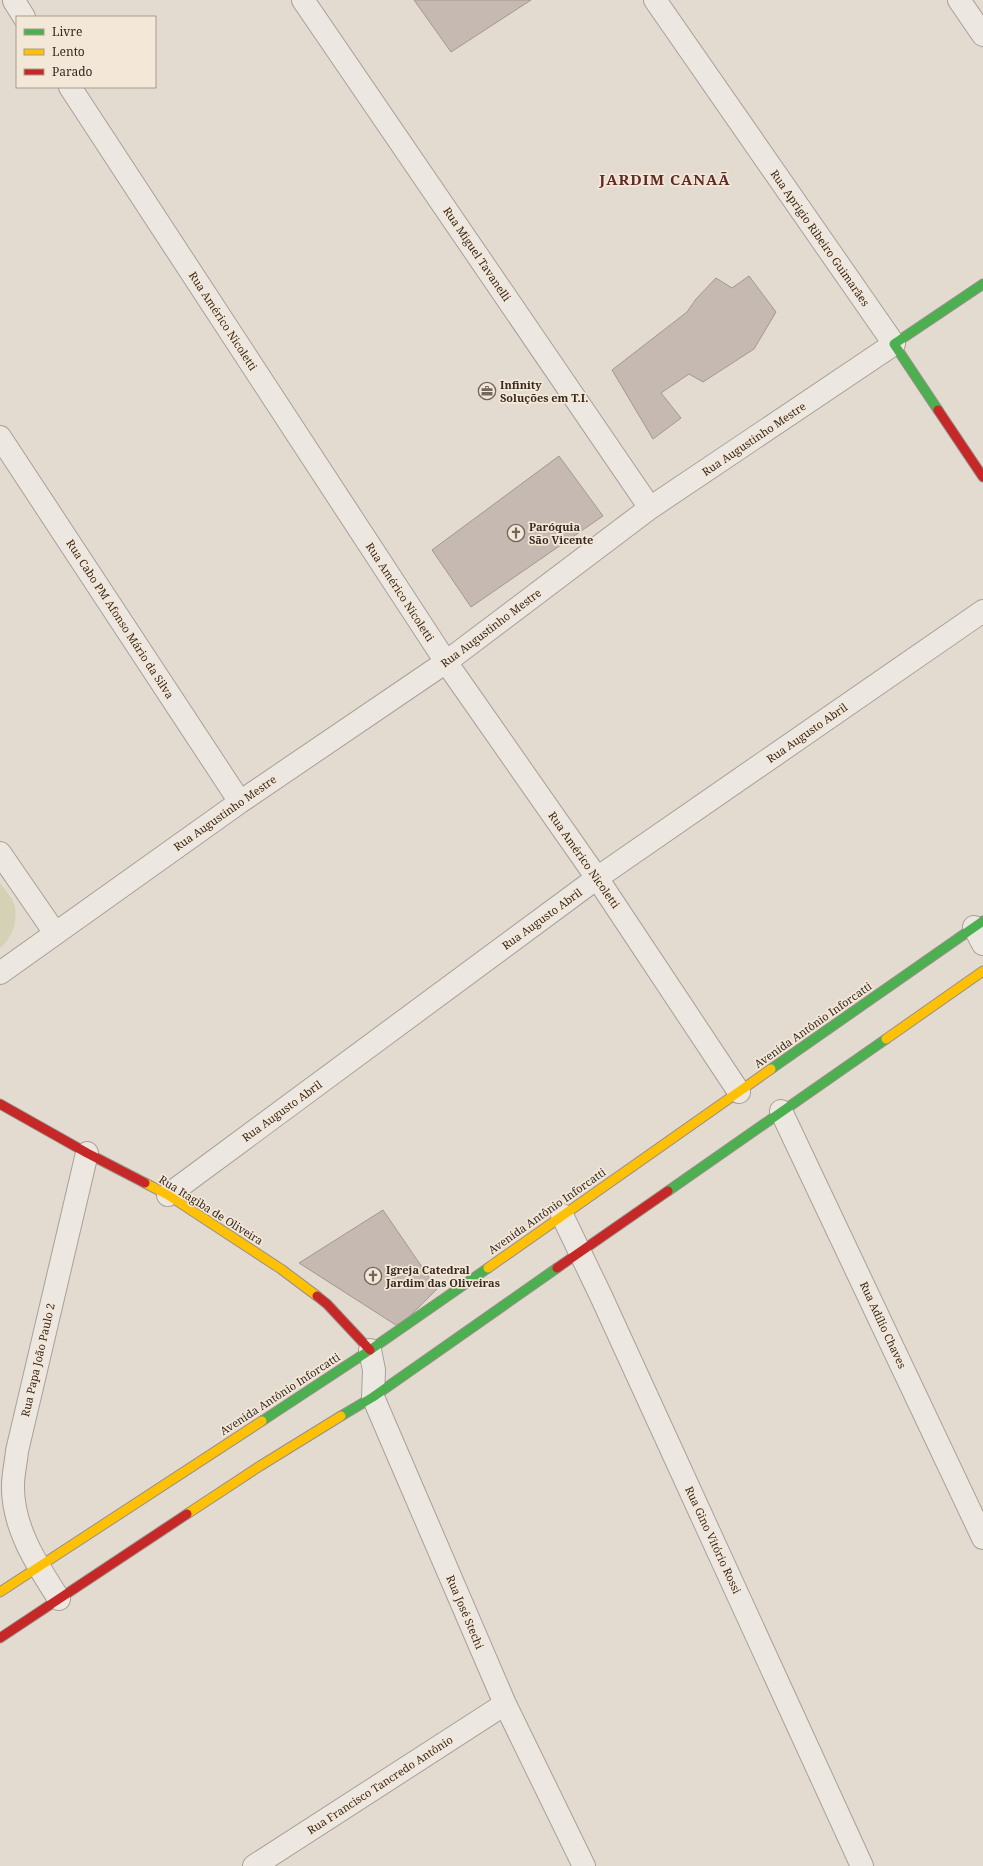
<svg xmlns="http://www.w3.org/2000/svg" width="983" height="1866" font-family="'Noto Serif',serif">
<style>
.green{fill:#d4d1b4}
.building{fill:#c6b9b1;stroke:#a3978f}
.lines{fill:none;stroke-linecap:round;stroke-linejoin:round}
.street-casing{stroke:#a8a098;stroke-width:24}
.fast-casing{stroke:#989088;stroke-width:11}
.slow-casing{stroke:#989088;stroke-width:11}
.jam-casing{stroke:#989088;stroke-width:11}
.street{stroke:#ece7e0;stroke-width:22}
.fast{stroke:#4caf50;stroke-width:9}
.slow{stroke:#ffc107;stroke-width:9}
.jam{stroke:#c62828;stroke-width:9}
.labels{text-anchor:middle;stroke-width:3.5;stroke-linejoin:round;paint-order:stroke}
.street-label{font-size:11px;fill:#372921;stroke:#f3e7d7}
.poi-label{font-size:11px;font-weight:bold;fill:#372921;stroke:#f3e7d7;text-anchor:start}
.district-label{font-size:15px;font-weight:bold;letter-spacing:1px;fill:#5f2924;stroke:#f3e7d7}
</style>
<rect width="100%" height="100%" fill="#e3dbd0"/>
<!-- green -->
<path class="green" d="M 0,883 C 5,890 11,896 14,904 C 19,919 12,939 0,948 Z"/>
<!-- building -->
<path class="building" d="M 414,0 L 531,0 L 451,52 Z
M 749,276 L 776,312 L 754,349 L 703,382 L 689,374 L 661,393 L 681,418 L 653,439 L 612,370 L 687,312 L 696,299 L 716,278 L 732,288 Z
M 559,456 L 603,516 L 471,607 L 432,550 Z
M 383,1210 L 437,1289 L 399,1327 L 299,1263 Z"/>
<g class="lines">
<defs>
<path id="street" d="M 303,0 L 650,508
M 959,0 L 983,35
M 14,1 L 24,17
M 70,87 L 446,662 L 597,878 L 739,1092
M 0,437 L 240,802
M 0,853 L 55,933
M 974,927 L 983,944
M 0,973 L 240,802 L 446,662 L 650,508 L 894,344 L 655,0
M 781,1111 L 983,1538
M 168,1195 L 597,878 L 983,611
M 562,1215 L 601,1296 L 862,1866
M 370,1350 L 374,1370 L 373,1397 L 505,1704 L 584,1866
M 59,1599 C 37,1565 12,1527 13,1485 C 13,1474 16,1463 17,1451 L 87,1153
M 254,1866 L 505,1704"/>
<path id="fast" d="M 938,410 L 894,344 L 983,284
M 771,1069 L 983,921
M 668,1191 L 886,1039
M 341,1416 L 373,1397 L 557,1268
M 262,1421 L 370,1350 L 488,1268"/>
<path id="slow" d="M 886,1039 L 983,971
M 145,1183 L 168,1195 L 281,1269 L 317,1296
M 488,1268 L 771,1069
M 187,1514 L 260,1466 L 341,1416
M 0,1592 L 262,1421"/>
<path id="jam" d="M 938,410 L 983,477
M 0,1104 L 87,1153 L 145,1183
M 557,1268 L 668,1191
M 317,1296 L 327,1304 L 370,1350
M 0,1638 L 187,1514"/>
</defs>
<!-- street casing -->
<use href="#street" class="street-casing"/>
<!-- fast casing -->
<use href="#fast" class="fast-casing"/>
<!-- slow casing -->
<use href="#slow" class="slow-casing"/>
<!-- jam casing -->
<use href="#jam" class="jam-casing"/>
<!-- street -->
<use href="#street" class="street"/>
<!-- fast -->
<use href="#fast" class="fast"/>
<!-- slow -->
<use href="#slow" class="slow"/>
<!-- jam -->
<use href="#jam" class="jam"/>
</g>
<!-- icons -->
<defs>
<symbol id="office-ring" viewBox="-11 -11 22 22"><circle r="9.5" fill="#f3e7d7" stroke="#73675e" stroke-width="1.5"/><path d="M-6-3h4V-5.5h4V-3h4V5H-6ZM-1-4.5V-3h2v-1.5ZM-6 0V1H6V0Z" fill="#73675e"/></symbol>
<symbol id="church-ring" viewBox="-11 -11 22 22"><circle r="9.5" fill="#f3e7d7" stroke="#73675e" stroke-width="1.5"/><path d="M-1.2-6h2.4v3.5h3.3v2.4h-3.3V6h-2.4V-.1h-3.3v-2.4h3.3Z" fill="#73675e"/></symbol>
</defs>
<g fill-rule="evenodd">
<use href="#office-ring" x="477" y="381" width="20" height="20"/>
<use href="#church-ring" x="506" y="523" width="20" height="20"/>
<use href="#church-ring" x="363" y="1266" width="20" height="20"/>
</g>
<g class="labels">
<!-- street labels -->
<g class="street-label">
<text transform="translate(820 238) rotate(55)" y="4">Rua Aprigio Ribeiro Guimarães</text>
<text transform="translate(477 254) rotate(56)" y="4">Rua Miguel Tavanelli</text>
<text transform="translate(223 321) rotate(57)" y="4">Rua Américo Nicoletti</text>
<text transform="translate(754 439) rotate(-34)" y="4">Rua Augustinho Mestre</text>
<text transform="translate(400 592) rotate(57)" y="4">Rua Américo Nicoletti</text>
<text transform="translate(120 619) rotate(57)" y="4">Rua Cabo PM Afonso Mário da Silva</text>
<text transform="translate(491 628) rotate(-37)" y="4">Rua Augustinho Mestre</text>
<text transform="translate(807 733) rotate(-35)" y="4">Rua Augusto Abril</text>
<text transform="translate(225 813) rotate(-35)" y="4">Rua Augustinho Mestre</text>
<text transform="translate(584 860) rotate(55)" y="4">Rua Américo Nicoletti</text>
<text transform="translate(542 919) rotate(-36)" y="4">Rua Augusto Abril</text>
<text transform="translate(813 1025) rotate(-35)" y="4">Avenida Antônio Inforcatti</text>
<text transform="translate(282 1111) rotate(-36)" y="4">Rua Augusto Abril</text>
<text transform="translate(211 1210) rotate(32)" y="4">Rua Itagiba de Oliveira</text>
<text transform="translate(547 1211) rotate(-35)" y="4">Avenida Antônio Inforcatti</text>
<text transform="translate(883 1325) rotate(65)" y="4">Rua Adílio Chaves</text>
<text transform="translate(38 1360) rotate(-77)" y="4">Rua Papa João Paulo 2</text>
<text transform="translate(280 1394) rotate(-33)" y="4">Avenida Antônio Inforcatti</text>
<text transform="translate(713 1540) rotate(65)" y="4">Rua Gino Vitório Rossi</text>
<text transform="translate(465 1612) rotate(67)" y="4">Rua José Stechi</text>
<text transform="translate(380 1785) rotate(-33)" y="4">Rua Francisco Tancredo Antônio</text>
</g>
<!-- poi labels -->
<g class="poi-label">
<text x="500" y="389">Infinity<tspan x="500" dy="13">Soluções em T.I.</tspan></text>
<text x="529" y="531">Paróquia<tspan x="529" dy="13">São Vicente</tspan></text>
<text x="386" y="1274">Igreja Catedral<tspan x="386" dy="13">Jardim das Oliveiras</tspan></text>
</g>
<!-- district labels -->
<g class="district-label">
<text x="665" y="185">JARDIM CANAÃ</text>
</g>
</g>
<!-- legend -->
<rect x="16" y="16" width="140" height="72" fill="#f3e7d7" stroke="#a89b8e"/>
<rect x="24" y="29" width="20" height="6" fill="#4caf50" stroke="#a89b8e"/>
<text x="52" y="36" font-size="12" fill="#372921">Livre</text>
<rect x="24" y="49" width="20" height="6" fill="#ffc107" stroke="#a89b8e"/>
<text x="52" y="56" font-size="12" fill="#372921">Lento</text>
<rect x="24" y="69" width="20" height="6" fill="#c62828" stroke="#a89b8e"/>
<text x="52" y="76" font-size="12" fill="#372921">Parado</text>
</svg>
